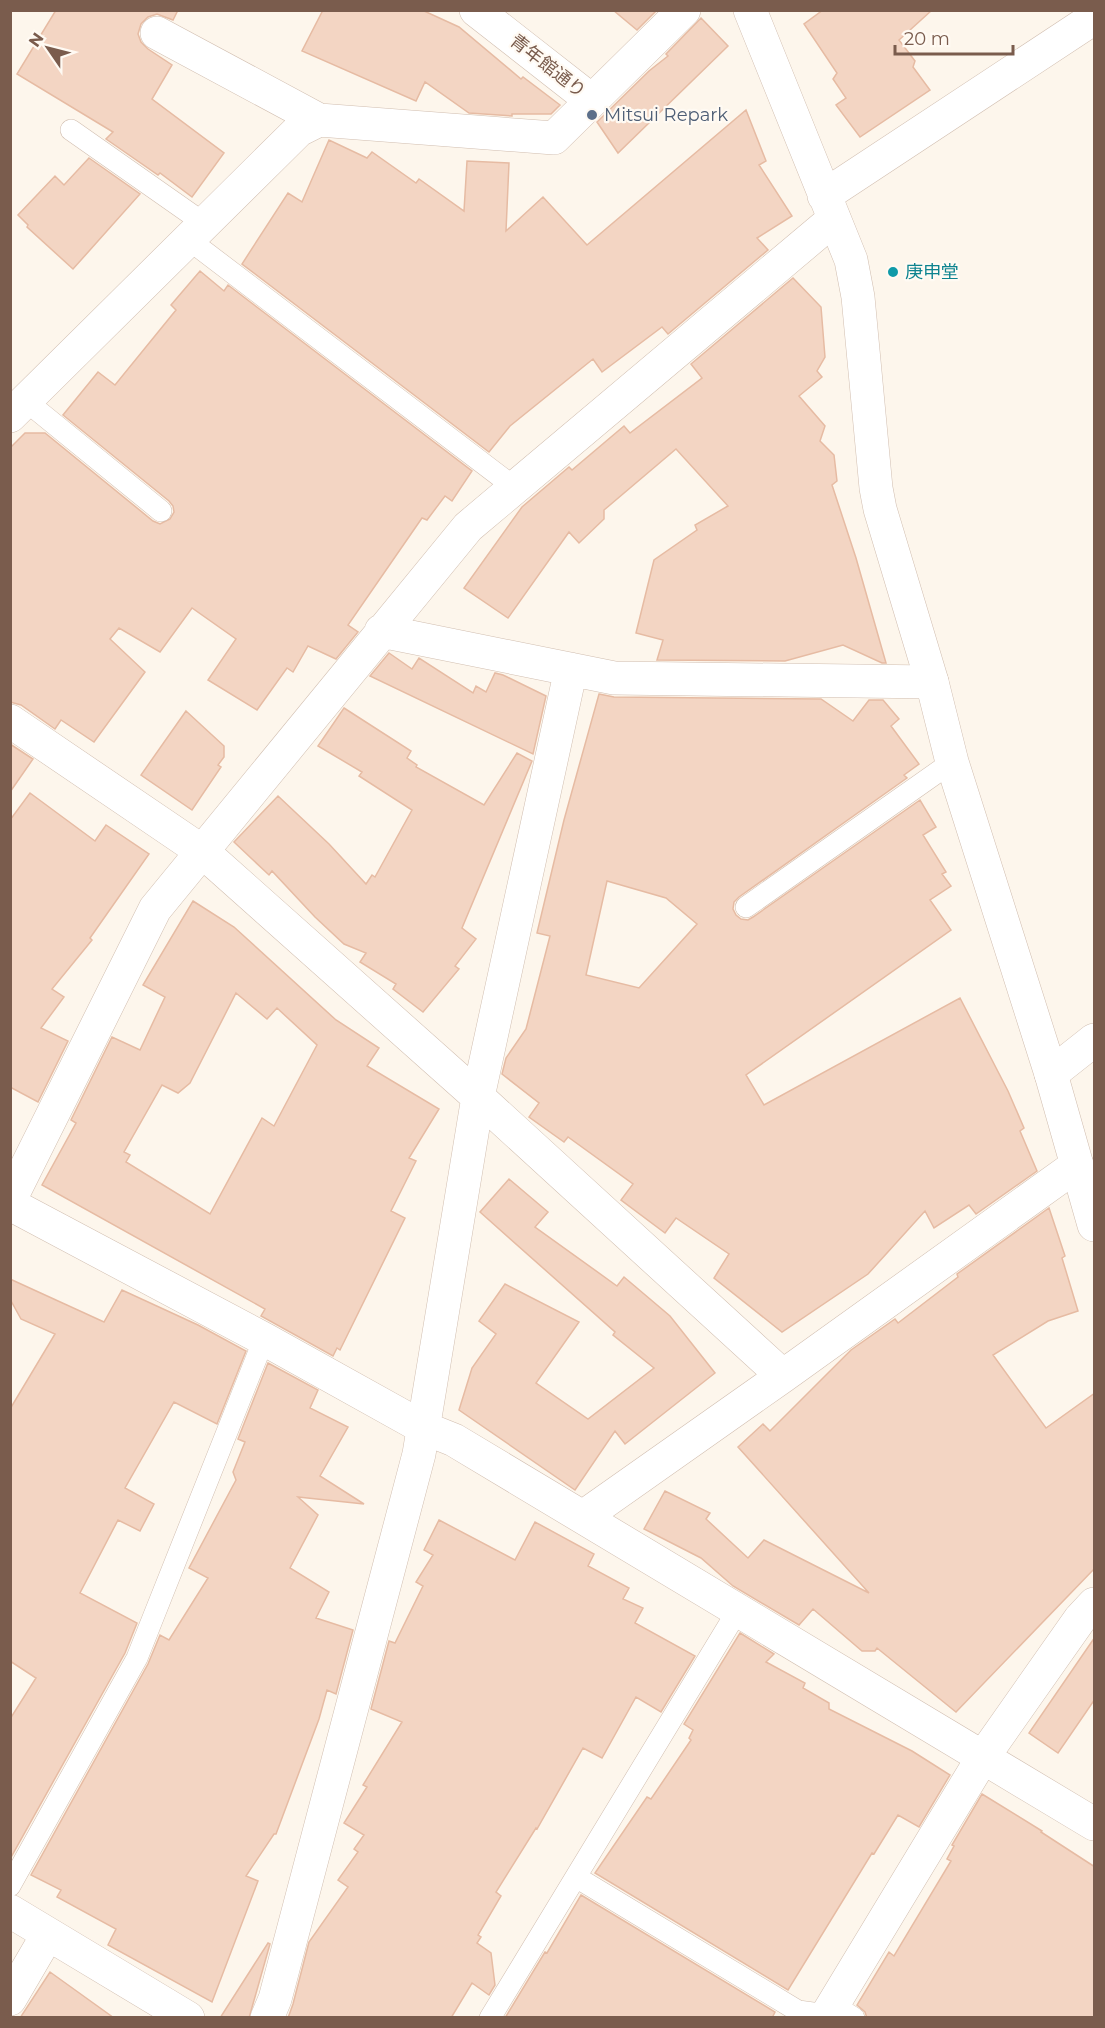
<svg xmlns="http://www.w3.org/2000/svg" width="1105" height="2028" font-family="Montserrat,'Noto Sans JP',sans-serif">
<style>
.building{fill:#f3d5c3;stroke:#e6bba3;stroke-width:1.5;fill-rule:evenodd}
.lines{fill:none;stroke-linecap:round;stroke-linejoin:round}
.service-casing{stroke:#d1beb0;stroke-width:22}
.minor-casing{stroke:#d1beb0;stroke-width:34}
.tertiary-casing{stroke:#d1beb0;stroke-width:34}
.service{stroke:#fff;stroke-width:21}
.minor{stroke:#fff;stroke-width:33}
.tertiary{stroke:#fff;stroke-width:33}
.service-dot{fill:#5c6f8a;stroke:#fffaf3;stroke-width:2}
.culture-dot{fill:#0f9aa8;stroke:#fffaf3;stroke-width:2}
.labels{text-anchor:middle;stroke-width:4.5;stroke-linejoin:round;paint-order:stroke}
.street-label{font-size:18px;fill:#7a5c4d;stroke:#fffaf3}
.service-label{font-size:18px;fill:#4e5e75;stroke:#fffaf3;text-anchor:start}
.culture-label{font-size:18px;fill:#0d838f;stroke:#fffaf3;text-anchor:start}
</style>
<rect width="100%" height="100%" fill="#fdf6ec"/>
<!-- building -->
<path class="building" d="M 56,10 L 178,10 L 173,20 L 157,14 L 148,17 L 141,24 L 138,34 L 141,42 L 148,49 L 172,65 L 152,99 L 224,153 L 192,197 L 160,173 L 158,175 L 106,139 L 113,132 L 17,74 Z
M 323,10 L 422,10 L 459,27 L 521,79 L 523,77 L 560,105 L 551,114 L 512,114 L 512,116 L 469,113 L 425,82 L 416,101 L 302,51 Z
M 613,10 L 657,10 L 637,30 Z
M 823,10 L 932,10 L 899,40 L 915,61 L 913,67 L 930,90 L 860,137 L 836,105 L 846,98 L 833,79 L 837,73 L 804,24 Z
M 701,18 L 728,46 L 618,153 L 597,122 L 649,71 L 668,56 L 666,54 Z
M 746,110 L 766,161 L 759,165 L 792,216 L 757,238 L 768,250 L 668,334 L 662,327 L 602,372 L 593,359 L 510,426 L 489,452 L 242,264 L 288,193 L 302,202 L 329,140 L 367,158 L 372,152 L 416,183 L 419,179 L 464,211 L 467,161 L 509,163 L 506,231 L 543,197 L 587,245 Z
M 89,158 L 140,194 L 73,269 L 27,227 L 28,225 L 18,215 L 55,176 L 64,185 Z
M 200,271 L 224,291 L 228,285 L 472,471 L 452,501 L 445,496 L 427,520 L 422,518 L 348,625 L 358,632 L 336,659 L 308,646 L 293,672 L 287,668 L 257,710 L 208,680 L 236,639 L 192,608 L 160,652 L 119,628 L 110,639 L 145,672 L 94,742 L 61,720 L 55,729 L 21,705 L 10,702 L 10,448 L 25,433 L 45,433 L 153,521 L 160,524 L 170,519 L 174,512 L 173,506 L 169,501 L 63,415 L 98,372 L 115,385 L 176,310 L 171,305 Z
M 793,278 L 821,307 L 825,357 L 817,371 L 822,377 L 799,396 L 825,426 L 820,441 L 834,455 L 837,481 L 832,485 L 856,558 L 886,663 L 882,663 L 843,645 L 785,661 L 657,660 L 663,640 L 636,633 L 654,560 L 697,530 L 695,525 L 728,506 L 676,449 L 604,510 L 604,519 L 579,543 L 569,532 L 508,618 L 464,588 L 522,507 L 569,467 L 572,470 L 624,426 L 630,433 L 702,378 L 691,364 Z
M 389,653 L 412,669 L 419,658 L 473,693 L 476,686 L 486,692 L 495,673 L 503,675 L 546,696 L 533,754 L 370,676 Z
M 599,694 L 614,697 L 821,699 L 853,721 L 869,700 L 883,700 L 899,719 L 891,726 L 919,764 L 904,775 L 907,778 L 739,897 L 734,902 L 733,909 L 736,915 L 741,919 L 748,920 L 753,917 L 920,800 L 936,827 L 923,835 L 946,872 L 942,874 L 951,886 L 930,900 L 951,930 L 746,1075 L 764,1105 L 960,998 L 1008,1091 L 1024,1128 L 1020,1131 L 1037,1171 L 976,1214 L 969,1205 L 934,1228 L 925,1211 L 868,1274 L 782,1332 L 714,1278 L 729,1254 L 676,1218 L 665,1233 L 621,1200 L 633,1184 L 568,1137 L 564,1142 L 529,1117 L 539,1103 L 502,1074 L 506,1058 L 526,1029 L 550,936 L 537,933 L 564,820 ZM 607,881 L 666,898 L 697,924 L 639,988 L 586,975 Z
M 344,708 L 411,751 L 407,758 L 417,765 L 416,767 L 484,805 L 517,753 L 532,761 L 462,928 L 476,939 L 455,966 L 459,969 L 423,1012 L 393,989 L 396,984 L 360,962 L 366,953 L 344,944 L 315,917 L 272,871 L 269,875 L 234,842 L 278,796 L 329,844 L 366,884 L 372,875 L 375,877 L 412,810 L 359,776 L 362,772 L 318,746 Z
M 186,711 L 224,746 L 224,757 L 218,765 L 221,767 L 192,810 L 141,775 Z
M 10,744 L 33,759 L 10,792 Z
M 30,793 L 95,841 L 106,825 L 149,854 L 90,938 L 92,940 L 52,989 L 64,997 L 41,1028 L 68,1041 L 38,1102 L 10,1087 L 10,820 Z
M 193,901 L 234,927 L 336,1020 L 379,1048 L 367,1066 L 439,1109 L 409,1158 L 416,1161 L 391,1211 L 405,1218 L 340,1350 L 337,1348 L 333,1356 L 261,1316 L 265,1309 L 42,1185 L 76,1123 L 71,1120 L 112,1037 L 140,1050 L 165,997 L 143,985 ZM 236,993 L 267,1019 L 277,1008 L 317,1045 L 274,1126 L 262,1118 L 210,1214 L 126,1162 L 130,1155 L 124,1152 L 162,1085 L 178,1093 L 190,1083 Z
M 509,1179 L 548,1212 L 535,1227 L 617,1286 L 624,1277 L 670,1316 L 715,1373 L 625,1444 L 615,1431 L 575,1490 L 459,1410 L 472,1368 L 496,1334 L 479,1321 L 505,1284 L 579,1322 L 536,1383 L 588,1419 L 654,1368 L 613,1335 L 615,1332 L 480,1212 Z
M 1049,1208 L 1065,1256 L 1062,1258 L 1078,1311 L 1048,1321 L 993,1355 L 1046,1428 L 1095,1393 L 1095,1568 L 956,1712 L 877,1648 L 875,1651 L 862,1651 L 813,1609 L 799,1625 L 733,1586 L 701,1558 L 644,1529 L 665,1491 L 710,1513 L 706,1519 L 748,1558 L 764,1540 L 869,1593 L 738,1447 L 763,1424 L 770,1431 L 851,1350 L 895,1319 L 898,1323 L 958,1277 L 957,1274 Z
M 10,1279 L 104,1322 L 122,1290 L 198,1325 L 246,1351 L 217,1424 L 174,1402 L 125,1488 L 154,1504 L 140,1531 L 118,1520 L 80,1593 L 137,1623 L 125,1653 L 10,1859 L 10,1719 L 36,1678 L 10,1661 L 10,1409 L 55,1334 L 21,1319 L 10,1299 Z
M 268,1363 L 318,1390 L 310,1408 L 348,1427 L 320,1476 L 364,1504 L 298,1497 L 318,1515 L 290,1568 L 329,1592 L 316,1618 L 353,1630 L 336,1694 L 327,1690 L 319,1719 L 276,1834 L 274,1834 L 246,1876 L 258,1881 L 212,2002 L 108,1945 L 116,1929 L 57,1897 L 61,1890 L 31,1875 L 148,1664 L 160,1635 L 169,1640 L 208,1578 L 189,1568 L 236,1480 L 233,1472 L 245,1442 L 238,1439 Z
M 439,1520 L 515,1560 L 535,1522 L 594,1554 L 588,1566 L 629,1588 L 623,1599 L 643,1608 L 635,1623 L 695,1656 L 661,1712 L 636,1697 L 602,1758 L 583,1748 L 537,1829 L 536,1828 L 496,1892 L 501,1896 L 478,1935 L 481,1937 L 477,1943 L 491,1953 L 495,1985 L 489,1995 L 472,1983 L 451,2018 L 288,2018 L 293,2004 L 309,1942 L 348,1887 L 338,1880 L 358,1852 L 354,1849 L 364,1835 L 344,1823 L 367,1787 L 363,1785 L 402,1722 L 371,1709 L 389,1641 L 395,1643 L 423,1586 L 416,1582 L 433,1555 L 424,1550 Z
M 740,1633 L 774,1654 L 766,1662 L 805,1683 L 803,1688 L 829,1703 L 829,1709 L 912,1751 L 950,1775 L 919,1827 L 898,1815 L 874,1854 L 872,1853 L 788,1990 L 595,1873 L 647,1797 L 651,1799 L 691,1740 L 689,1738 L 693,1730 L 684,1724 Z
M 1095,1637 L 1095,1699 L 1058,1753 L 1029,1733 Z
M 982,1794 L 1042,1831 L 1041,1832 L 1095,1867 L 1095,2018 L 867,2018 L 865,2012 L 857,2005 L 889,1952 L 894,1956 L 951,1861 L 947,1859 L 954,1846 L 952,1845 Z
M 581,1895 L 775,2012 L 772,2018 L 505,2018 L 545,1952 L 547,1953 Z
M 268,1943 L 270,1944 L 249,2018 L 220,2018 Z
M 50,1972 L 114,2018 L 20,2018 Z"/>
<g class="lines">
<defs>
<path id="service" d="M 71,130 L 205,224
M 188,239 L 514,487
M 26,401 L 161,511
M 746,907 L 952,762
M 576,1877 L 798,2011 L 827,2015 L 846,2013 L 854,2018
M 10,1886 L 137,1658 L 264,1339
M 490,2018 L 738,1610"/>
<path id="minor" d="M 157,33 L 319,120
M 10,416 L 299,130 L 319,120 L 554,138 L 684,10
M 381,631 L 614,678 L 932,682
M 10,721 L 203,852 L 478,1097 L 783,1376
M 1051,1074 L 1094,1040
M 10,1200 L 155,909 L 468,527 L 834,219
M 10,1204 L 264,1339 L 424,1428 L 454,1440 L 1094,1824
M 583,1517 L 783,1376 L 1077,1165
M 10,1911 L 188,2018
M 10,1999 L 48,1934
M 267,2018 L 275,1999 L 419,1454 L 478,1097 L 571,669
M 825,2018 L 983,1757 L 1080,1619 L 1094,1604"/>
<path id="tertiary" d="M 476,10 L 591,100
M 750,10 L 851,260 L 858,297 L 876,488 L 880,509 L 932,682 L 952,762 L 1051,1074 L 1094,1225
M 824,196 L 1094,18"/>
</defs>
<!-- service casing -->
<use href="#service" class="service-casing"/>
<!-- minor casing -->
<use href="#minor" class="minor-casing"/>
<!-- tertiary casing -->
<use href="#tertiary" class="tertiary-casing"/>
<!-- service -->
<use href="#service" class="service"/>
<!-- minor -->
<use href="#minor" class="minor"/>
<!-- tertiary -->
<use href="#tertiary" class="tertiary"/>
</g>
<!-- markers -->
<circle class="service-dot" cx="592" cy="115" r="6"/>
<circle class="culture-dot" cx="893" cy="272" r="6"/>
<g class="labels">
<!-- street labels -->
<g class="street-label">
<text transform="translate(548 66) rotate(38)" y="6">青年館通り</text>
</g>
<!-- service labels -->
<g class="service-label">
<text x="604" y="121">Mitsui Repark</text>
</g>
<!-- culture labels -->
<g class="culture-label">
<text x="905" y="278">庚申堂</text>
</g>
</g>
<!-- border -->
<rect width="1105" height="2028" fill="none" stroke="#7a5c4d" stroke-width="24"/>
<!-- north arrow -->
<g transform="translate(48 48) rotate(305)" stroke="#fffaf3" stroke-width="4.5" paint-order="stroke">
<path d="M0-4.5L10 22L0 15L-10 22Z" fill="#7a5c4d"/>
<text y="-9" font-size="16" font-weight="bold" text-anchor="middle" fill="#7a5c4d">N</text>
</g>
<!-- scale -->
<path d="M895 45v9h118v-9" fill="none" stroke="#7a5c4d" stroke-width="3"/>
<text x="904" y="45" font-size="18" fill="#7a5c4d" stroke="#fffaf3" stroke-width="4.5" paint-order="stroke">20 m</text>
</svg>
